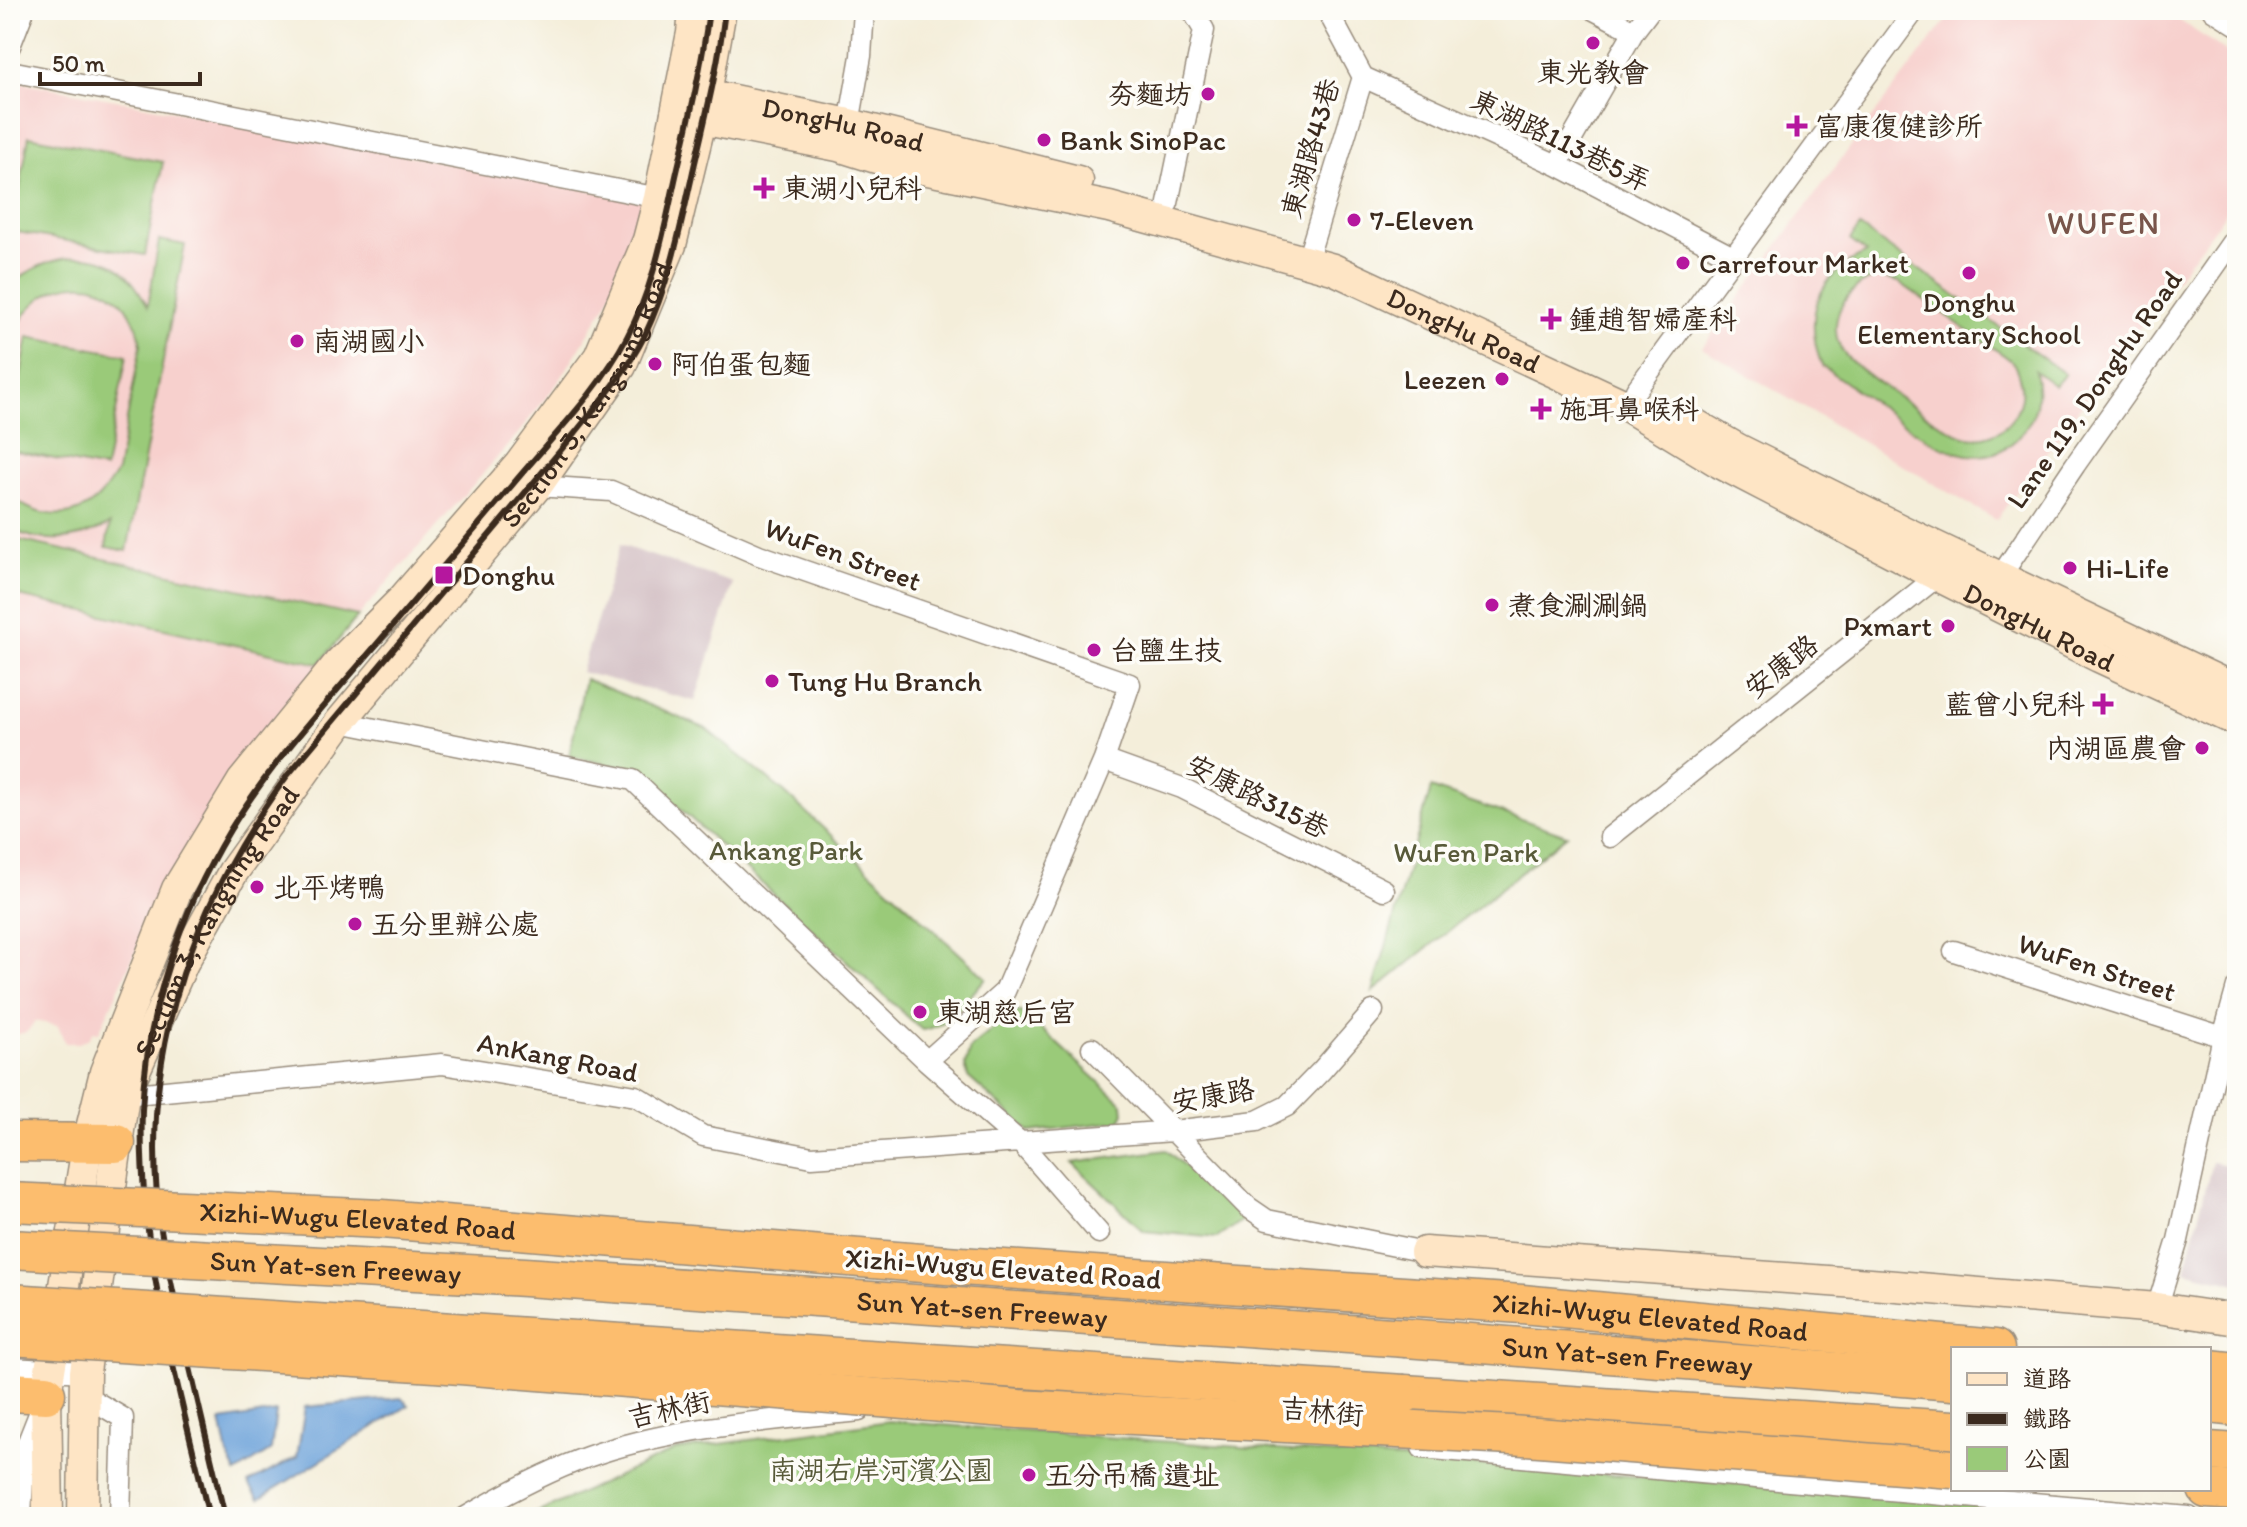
<svg xmlns="http://www.w3.org/2000/svg" width="2247" height="1527" font-family="Itim,'LXGW WenKai TC',sans-serif">
<style>
.built{fill:#f7d0cd}
.industrial{fill:#d2bec3}
.green{fill:#9aca79;stroke:#6a7a4c;stroke-width:2;fill-rule:evenodd}
.water{fill:#6da3da;stroke:#54667c;stroke-width:2}
.lines{fill:none;stroke-linecap:round;stroke-linejoin:round}
.street-casing{stroke:#988c7c;stroke-width:23}
.secondary-casing{stroke:#988c7c;stroke-width:33}
.highway-casing{stroke:#988c7c;stroke-width:41}
.street{stroke:#fff;stroke-width:20}
.secondary{stroke:#fee5c5;stroke-width:30}
.highway{stroke:#fcbd6e;stroke-width:38}
.rail{stroke:#3b2a1e;stroke-width:6}
.highway-bridge-casing{stroke:#988c7c;stroke-width:41;stroke-linecap:butt}
.highway-bridge{stroke:#fcbd6e;stroke-width:38}
.poi-dot{fill:#b5179e;stroke:#fdfcf7;stroke-width:3}
.labels{text-anchor:middle;stroke-width:7;stroke-linejoin:round;paint-order:stroke}
.poi-label{font-size:28px;fill:#3b2a1e;stroke:#fdfcf7;text-anchor:start}
.street-label{font-size:28px;fill:#3b2a1e;stroke:#fdfcf7}
.park-label{font-size:28px;fill:#585a39;stroke:#fdfcf7}
.quarter-label{font-size:32px;letter-spacing:2px;fill:#78554a;stroke:#fdfcf7}
</style>
<rect width="100%" height="100%" fill="#fdfcf7"/>
<filter id="ink" filterUnits="userSpaceOnUse"><feTurbulence type="fractalNoise" baseFrequency=".0125" numOctaves="2"/><feDisplacementMap in="SourceGraphic" scale="16" xChannelSelector="R" yChannelSelector="G"/><feConvolveMatrix kernelMatrix="1 2 1 2 8 2 1 2 1" color-interpolation-filters="sRGB"/></filter>
<filter id="wash" filterUnits="userSpaceOnUse"><feTurbulence type="fractalNoise" baseFrequency=".006" numOctaves="4" result="noise"/><feDisplacementMap in="SourceGraphic" scale="32" xChannelSelector="R" yChannelSelector="G"/><feGaussianBlur stdDeviation="1.8" result="paint"/><feColorMatrix in="noise" values="0 0 0 0 0 0 0 0 0 0 0 0 0 0 0 0 0 1.4 0 .05"/><feComposite in="paint" operator="in"/></filter>
<g filter="url(#wash)">
<rect width="100%" height="100%" fill="#f4eeda"/>
<!-- built -->
<path class="built" d="M 1954,10 L 2164,10 L 2237,59 L 2237,198 L 1996,520 L 1702,348 L 1879,108 Z
M 11,80 L 646,201 L 607,303 L 560,380 L 516,436 L 358,616 L 10,538 Z
M 10,594 L 322,664 L 161,896 L 99,1032 L 93,1031 L 89,1038 L 79,1043 L 65,1043 L 58,1026 L 35,1021 L 27,1032 L 10,1036 Z"/>
<!-- industrial -->
<path class="industrial" d="M 620,545 L 733,583 L 695,701 L 581,672 Z
M 2212,1162 L 2237,1167 L 2237,1284 L 2185,1271 Z"/>
<!-- green -->
<path class="green" d="M 29,136 L 163,162 L 145,255 L 12,231 Z
M 1860,227 L 2065,374 L 2055,386 L 2035,371 C 2040,395 2038,415 2021,434 C 1980,482 1927,440 1887,412 C 1866,397 1844,381 1822,366 C 1803,316 1817,274 1867,253 L 1850,240 ZM 1878,277 L 1899,282 C 1927,302 1955,322 1984,342 C 1992,348 2006,355 2013,363 C 2014,364 2018,373 2018,374 C 2024,390 2022,406 2011,420 C 2001,433 1985,440 1968,437 C 1949,434 1853,368 1843,352 C 1824,322 1846,285 1878,277 Z
M 159,240 L 185,245 L 127,551 L 106,547 L 110,524 C 77,542 44,545 10,529 L 10,494 C 33,518 72,523 98,498 C 105,491 111,481 117,472 L 141,345 C 128,259 25,269 10,351 L 10,287 C 35,259 90,245 121,270 C 133,280 140,293 148,306 Z
M 28,337 L 127,355 L 105,469 L 10,450 L 10,432 Z
M 10,538 L 358,616 L 319,664 L 10,594 Z
M 585,679 L 705,728 L 784,792 L 986,978 C 969,996 948,1028 922,1030 L 639,771 L 569,756 Z
M 1431,788 L 1567,835 L 1373,992 Z
M 1015,1011 L 1024,1013 L 1123,1104 L 1124,1113 L 1120,1121 L 1030,1132 L 968,1077 L 965,1065 L 970,1048 Z
M 1166,1150 L 1245,1218 L 1217,1238 L 1144,1231 L 1072,1163 Z
M 889,1421 L 1818,1490 L 2116,1517 L 528,1517 L 675,1450 Z"/>
<!-- water -->
<path class="water" d="M 401,1398 L 409,1405 L 259,1499 L 248,1483 L 297,1457 L 305,1407 Z
M 276,1412 L 271,1450 L 236,1473 L 228,1455 L 221,1421 Z"/>
</g>
<g filter="url(#ink)">
<g class="lines">
<defs>
<path id="street" d="M 1594,10 L 1634,31
M 2213,10 L 2237,25
M 10,46 L 24,10
M 10,71 L 659,198
M 1363,77 L 1557,165 L 1733,257
M 849,124 L 861,56 L 864,10
M 1557,165 L 1634,31 L 1650,10
M 1168,203 L 1204,30 L 1192,10
M 1307,261 L 1363,77 L 1327,10
M 1636,390 L 1915,10
M 537,486 L 611,491 L 759,555 L 1130,684 L 1104,760 L 1005,991 L 927,1061
M 1991,577 L 2000,577 L 2075,465 L 2237,235
M 340,722 L 633,780 L 927,1061 L 1020,1142 L 1099,1233
M 1104,760 L 1182,788 L 1384,890
M 1610,837 L 1938,576 L 1947,576
M 1954,951 L 2223,1037
M 1092,1048 L 1248,1207 L 1267,1220 L 1425,1252
M 118,1088 L 124,1095 L 442,1064 L 636,1096 L 703,1136 L 812,1157 L 1173,1131 L 1257,1121 L 1287,1106 L 1322,1070 L 1373,1011
M 2157,1308 L 2178,1240 L 2223,1037 L 2237,987
M 10,1368 L 85,1372
M 84,1395 L 123,1418 L 120,1517
M 1422,1448 L 2189,1517
M 21,1517 L 24,1452 L 41,1409
M 466,1517 C 508,1492 553,1468 599,1453 C 683,1426 772,1420 859,1411"/>
<g id="secondary">
<path id="s1" d="M 685,90 L 849,124 L 1078,181"/>
<path id="s2" d="M 676,114 L 838,146 L 889,162 L 1109,207 L 1333,269 L 1625,405 L 1720,463 L 1938,576 L 2099,657 L 2237,721"/>
<path d="M 1693,423 L 1738,449 L 1903,531 L 2237,690"/>
<path d="M 1425,1252 L 1884,1285 L 2157,1308 L 2237,1320"/>
<path d="M 48,1517 L 46,1394 L 88,1141 L 105,1072 L 177,889 L 242,782 L 339,663 L 402,600 L 520,464 L 599,357 L 648,240 L 659,198 L 692,33 L 694,10"/>
<path id="s3" d="M 83,1517 L 85,1372 L 124,1095 L 183,963 L 233,872 L 340,722 L 537,486 L 621,366 L 671,245 L 701,121 L 721,10"/>
</g>
<g id="highway">
<path d="M 10,1142 L 116,1143"/>
<path id="s4" d="M 946,1265 L 1522,1304 L 1995,1349"/>
<path id="s5" d="M 1406,1338 L 1953,1381"/>
<path d="M 2209,1369 L 2237,1372"/>
<path d="M 10,1392 L 46,1394"/>
<path d="M 1404,1394 L 1953,1430"/>
<path d="M 2209,1404 L 2237,1407"/>
<path d="M 2209,1451 L 2237,1453"/>
<path d="M 2207,1489 L 2237,1491"/>
</g>
</defs>
<!-- street casing -->
<use href="#street" class="street-casing"/>
<!-- secondary casing -->
<use href="#secondary" class="secondary-casing"/>
<!-- highway casing -->
<use href="#highway" class="highway-casing"/>
<!-- street -->
<use href="#street" class="street"/>
<!-- secondary -->
<use href="#secondary" class="secondary"/>
<!-- highway -->
<use href="#highway" class="highway"/>
<!-- rail -->
<path class="rail" d="M 209,1517 C 178,1383 137,1249 142,1110 C 146,1013 180,913 230,830 C 269,766 322,708 371,651 C 419,595 466,540 513,484 C 552,437 599,391 627,337 C 654,287 664,230 676,176 C 689,121 702,66 709,10
M 225,1517 C 209,1448 192,1379 177,1310 C 169,1272 160,1234 157,1196 C 144,1041 196,899 287,776 L 576,432 C 600,402 627,371 644,337 C 670,283 681,225 694,167 C 706,115 719,63 725,10"/>
<defs>
<g id="highway-bridge">
<path id="s6" d="M 10,1202 L 382,1219 L 946,1265"/>
<path id="s7" d="M 10,1249 L 525,1277 L 1406,1338"/>
<path d="M 10,1303 L 1404,1394"/>
<path d="M 10,1336 L 435,1363 L 1019,1409 L 1511,1435 L 1953,1469"/>
</g>
</defs>
<!-- highway-bridge casing -->
<use href="#highway-bridge" class="highway-bridge-casing"/>
<!-- highway-bridge -->
<use href="#highway-bridge" class="highway-bridge"/>
</g>
</g>
<!-- markers -->
<g class="poi-dot">
<circle cx="1593" cy="43" r="8"/>
<circle cx="1208" cy="94" r="8"/>
<path d="M1793 114h8v8h8v8h-8v8h-8v-8h-8v-8h8z"/>
<circle cx="1044" cy="140" r="8"/>
<path d="M760 176h8v8h8v8h-8v8h-8v-8h-8v-8h8z"/>
<circle cx="1354" cy="220" r="8"/>
<circle cx="1683" cy="263" r="8"/>
<circle cx="1969" cy="273" r="8"/>
<path d="M1547 307h8v8h8v8h-8v8h-8v-8h-8v-8h8z"/>
<circle cx="297" cy="341" r="8"/>
<circle cx="655" cy="364" r="8"/>
<circle cx="1502" cy="379" r="8"/>
<path d="M1537 397h8v8h8v8h-8v8h-8v-8h-8v-8h8z"/>
<circle cx="2070" cy="568" r="8"/>
<rect x="434" y="565" width="20" height="20" rx="4"/>
<circle cx="1492" cy="605" r="8"/>
<circle cx="1948" cy="626" r="8"/>
<circle cx="1094" cy="650" r="8"/>
<circle cx="772" cy="681" r="8"/>
<path d="M2099 692h8v8h8v8h-8v8h-8v-8h-8v-8h8z"/>
<circle cx="2202" cy="748" r="8"/>
<circle cx="257" cy="887" r="8"/>
<circle cx="355" cy="924" r="8"/>
<circle cx="920" cy="1012" r="8"/>
<circle cx="1029" cy="1475" r="8"/>
</g>
<g class="labels">
<!-- poi labels -->
<g class="poi-label">
<text x="1593" y="82" text-anchor="middle">東光教會</text>
<text x="1192" y="104" text-anchor="end">夯麵坊</text>
<text x="1815" y="136">富康復健診所</text>
<text x="1060" y="150">Bank SinoPac</text>
<text x="782" y="198">東湖小兒科</text>
<text x="1370" y="230">7-Eleven</text>
<text x="1699" y="273">Carrefour Market</text>
<text x="1969" y="312" text-anchor="middle">Donghu<tspan x="1969" dy="32">Elementary School</tspan></text>
<text x="1569" y="329">鍾趙智婦產科</text>
<text x="313" y="351">南湖國小</text>
<text x="671" y="374">阿伯蛋包麵</text>
<text x="1486" y="389" text-anchor="end">Leezen</text>
<text x="1559" y="419">施耳鼻喉科</text>
<text x="2086" y="578">Hi-Life</text>
<text x="462" y="585">Donghu</text>
<text x="1508" y="615">煮食涮涮鍋</text>
<text x="1932" y="636" text-anchor="end">Pxmart</text>
<text x="1110" y="660">台鹽生技</text>
<text x="788" y="691">Tung Hu Branch</text>
<text x="2085" y="714" text-anchor="end">藍曾小兒科</text>
<text x="2186" y="758" text-anchor="end">內湖區農會</text>
<text x="273" y="897">北平烤鴨</text>
<text x="371" y="934">五分里辦公處</text>
<text x="936" y="1022">東湖慈后宮</text>
<text x="1045" y="1485">五分吊橋 遺址</text>
</g>
<!-- street labels -->
<g class="street-label">
<text dy="10" stroke="none"><textPath href="#s1" startOffset="162">DongHu Road</textPath></text>
<text transform="translate(1561 140) rotate(26)" y="10">東湖路113巷5弄</text>
<text transform="translate(1310 148) rotate(-74)" y="10">東湖路43巷</text>
<text dy="10" stroke="none"><textPath href="#s2" startOffset="820">DongHu Road</textPath></text>
<text transform="translate(2094 389) rotate(-55)" y="10">Lane 119, DongHu Road</text>
<text dy="10" stroke="none"><textPath href="#s3" startOffset="1270">Section 3, Kangning Road</textPath></text>
<text transform="translate(843 554) rotate(20)" y="10">WuFen Street</text>
<text dy="10" stroke="none"><textPath href="#s2" startOffset="1468">DongHu Road</textPath></text>
<text transform="translate(1781 666) rotate(-38)" y="10">安康路</text>
<text transform="translate(1258 796) rotate(26)" y="10">安康路315巷</text>
<text dy="10" stroke="none"><textPath href="#s3" startOffset="622">Section 3, Kangning Road</textPath></text>
<text transform="translate(2097 967) rotate(18)" y="10">WuFen Street</text>
<text transform="translate(558 1057) rotate(11)" y="10">AnKang Road</text>
<text transform="translate(1213 1095) rotate(-10)" y="10">安康路</text>
<text dy="10" stroke="none"><textPath href="#s6" startOffset="348">Xizhi-Wugu Elevated Road</textPath></text>
<text dy="10" stroke="none"><textPath href="#s7" startOffset="326">Sun Yat-sen Freeway</textPath></text>
<text transform="translate(1003 1268) rotate(4)" y="10">Xizhi-Wugu Elevated Road</text>
<text dy="10" stroke="none"><textPath href="#s7" startOffset="974">Sun Yat-sen Freeway</textPath></text>
<text dy="10" stroke="none"><textPath href="#s4" startOffset="706">Xizhi-Wugu Elevated Road</textPath></text>
<text dy="10" stroke="none"><textPath href="#s5" startOffset="222">Sun Yat-sen Freeway</textPath></text>
<text transform="translate(669 1409) rotate(-12)" y="10">吉林街</text>
<text transform="translate(1322 1411) rotate(5)" y="10">吉林街</text>
</g>
<!-- park labels -->
<g class="park-label">
<text x="786" y="860">Ankang Park</text>
<text x="1466" y="862">WuFen Park</text>
<text x="881" y="1480">南湖右岸河濱公園</text>
</g>
<!-- quarter labels -->
<g class="quarter-label">
<text x="2104" y="234">WUFEN</text>
</g>
</g>
<!-- margin -->
<rect width="2247" height="1527" fill="none" stroke="#fdfcf7" stroke-width="40"/>
<!-- legend -->
<rect x="1951" y="1347" width="260" height="144" fill="#fdfcf7" stroke="#afa8a0" stroke-width="2"/>
<rect x="1967" y="1373" width="40" height="12" fill="#fee5c5" stroke="#afa8a0" stroke-width="2"/>
<text x="2023" y="1387" font-size="24" fill="#3b2a1e">道路</text>
<rect x="1967" y="1413" width="40" height="12" fill="#3b2a1e" stroke="#afa8a0" stroke-width="2"/>
<text x="2023" y="1427" font-size="24" fill="#3b2a1e">鐵路</text>
<rect x="1967" y="1447" width="40" height="24" fill="#9aca79" stroke="#afa8a0" stroke-width="2"/>
<text x="2023" y="1467" font-size="24" fill="#3b2a1e">公園</text>
<!-- scale -->
<path d="M40 72v12h160v-12" fill="none" stroke="#3b2a1e" stroke-width="4"/>
<text x="52" y="72" font-size="24" fill="#3b2a1e" stroke="#fdfcf7" stroke-width="6" paint-order="stroke">50 m</text>
</svg>
